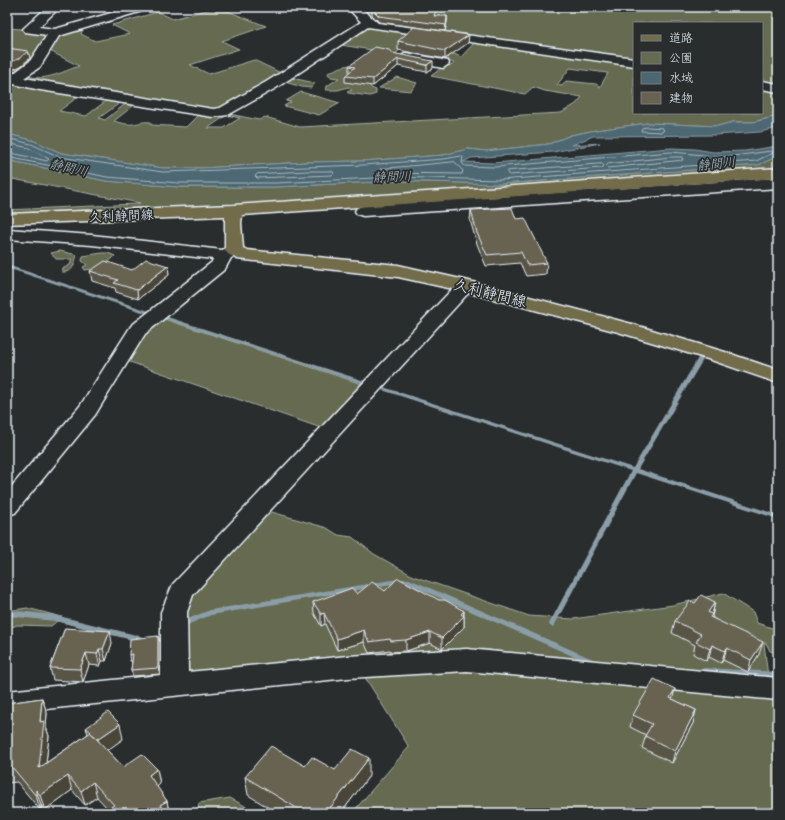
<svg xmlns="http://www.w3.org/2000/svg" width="785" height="820" font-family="Itim,'Klee One',sans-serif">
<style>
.green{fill:#656b51;stroke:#a6aea4;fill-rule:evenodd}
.water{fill:#4d6772;stroke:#8b9ea8}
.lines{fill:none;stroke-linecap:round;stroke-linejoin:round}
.shore{stroke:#aabac2;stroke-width:1}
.stream{fill:#8b9ea8;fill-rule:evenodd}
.minor-casing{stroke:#e8f1f8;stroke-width:3}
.major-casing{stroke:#e8f1f8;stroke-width:3}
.minor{fill:#2a2d2e;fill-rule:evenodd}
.major{fill:#726c4b;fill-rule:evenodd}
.wall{fill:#595446;stroke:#e8f1f8}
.shaded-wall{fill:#494539;stroke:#e8f1f8}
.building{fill:#686251;stroke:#e8f1f8}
.labels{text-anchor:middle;stroke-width:3.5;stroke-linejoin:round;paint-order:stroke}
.far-water-label{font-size:13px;font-style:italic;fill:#aabac2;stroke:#2a2d2e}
.far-street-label{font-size:13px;fill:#e8f1f8;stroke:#2a2d2e}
.street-label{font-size:15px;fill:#e8f1f8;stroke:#2a2d2e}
</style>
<rect width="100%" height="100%" fill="#2a2d2e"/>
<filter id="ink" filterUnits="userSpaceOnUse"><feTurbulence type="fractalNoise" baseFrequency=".025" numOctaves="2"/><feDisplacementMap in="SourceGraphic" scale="8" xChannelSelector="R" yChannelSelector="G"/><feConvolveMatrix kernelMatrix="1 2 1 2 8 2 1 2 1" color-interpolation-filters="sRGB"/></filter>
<g filter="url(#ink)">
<!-- green -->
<path class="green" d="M 217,7 L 266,26 L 222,41 L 239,49 L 190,65 L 209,74 L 254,60 L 285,75 L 223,112 L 16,80 L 24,73 C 39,85 64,71 79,66 L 46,49 L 56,33 L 78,27 L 83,29 L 81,34 L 95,41 L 130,34 L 112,25 L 158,12 L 173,19 Z
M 355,7 L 778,7 L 778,87 L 762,84 L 762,23 L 634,23 L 634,61 L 377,25 Z
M 369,24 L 413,32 L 396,54 L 335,44 Z
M 7,28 L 49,31 L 35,64 L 14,80 L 83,93 L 59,111 L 86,116 L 110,98 L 124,100 L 99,118 L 105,120 L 129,101 L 138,102 L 114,121 C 120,123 129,125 134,124 C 140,123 144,121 151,122 L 151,125 L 186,127 L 201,112 L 229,114 L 259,120 L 265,117 L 300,127 L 561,113 L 576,104 L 582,97 L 545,91 L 533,87 L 525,94 L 431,76 L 445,65 L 451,66 L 454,63 L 433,56 L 452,53 L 461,57 L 477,40 L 634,63 L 634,113 L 762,113 L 762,87 L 778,90 L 778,116 L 753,122 L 733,122 L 718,126 L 648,123 L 596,130 L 571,135 L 549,144 L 486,151 L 468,149 L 444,155 L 363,161 L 307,162 L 202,168 L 163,168 L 61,153 L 32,140 L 7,134 ZM 570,68 L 607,73 L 608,73 L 600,87 L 596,84 L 566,81 L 562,86 L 557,85 ZM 227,115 L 240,118 L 224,128 L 208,128 Z
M 361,62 L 371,88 L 376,90 L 376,94 L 370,96 L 348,93 L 347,92 L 352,90 L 348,87 L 338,90 L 326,90 L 327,86 L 339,78 L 330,77 L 328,73 L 338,68 Z
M 397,77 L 417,83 L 411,91 L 379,88 Z
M 292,78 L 315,83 L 311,88 L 302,87 L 285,82 Z
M 301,92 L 340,103 L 319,115 L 284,106 L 291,102 L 286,101 Z
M 778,156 L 778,170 L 250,204 L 7,213 L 7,210 L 136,204 L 140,203 L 7,178 L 7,160 L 106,181 L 179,187 L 276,187 L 394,181 L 499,184 L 758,165 Z
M 60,251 L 77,255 C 74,264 74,273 62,272 L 62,269 L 70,265 L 72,259 L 56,259 L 51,253 Z
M 102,253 L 108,253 L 115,256 L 102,268 L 85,270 L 83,267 L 87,265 L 82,261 L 83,256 Z
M 158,317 L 368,386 L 327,430 L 124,360 Z
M 265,510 L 327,528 L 338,535 L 352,537 L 374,554 L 413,576 L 529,616 L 573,619 L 673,605 L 723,593 L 753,612 L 757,623 L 778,630 L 778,653 L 770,651 L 766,643 L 764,643 L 768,677 L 600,665 L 482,649 L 477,655 L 185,678 L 180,603 Z
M 27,608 L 62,617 L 51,626 L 17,625 L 7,629 L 7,611 Z
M 494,665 L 778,698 L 778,813 L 352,813 L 409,747 L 361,671 Z
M 230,798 L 258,813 L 197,813 L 199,803 Z"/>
<!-- water -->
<path class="water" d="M 778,116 L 778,128 L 760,132 L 715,135 L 593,136 L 572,145 L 600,143 L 553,152 L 471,158 L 463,162 L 494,163 L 671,148 L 695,149 L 713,152 L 745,151 L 778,146 L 778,156 L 758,165 L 499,184 L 394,181 L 276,187 L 179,187 L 106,181 L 7,160 L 7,134 L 32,140 L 61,153 L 163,168 L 202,168 L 307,162 L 363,161 L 444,155 L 468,149 L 486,151 L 549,144 L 571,135 L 596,130 L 648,123 L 718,126 L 733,122 L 753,122 Z"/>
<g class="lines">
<!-- shore -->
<path class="shore" d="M 648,127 L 662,128 L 664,130 L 662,132 L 641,131 L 642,128 Z
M 7,138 L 31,144 L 60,157 L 163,172 L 363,165 L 444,159 L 461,156 L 463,157 L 462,163 L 465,166 L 494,167 L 671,152 L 726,157 L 771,151 L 773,153 L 756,161 L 499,180 L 394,177 L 276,183 L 179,183 L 107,177 L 7,157
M 7,143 L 29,148 L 49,159 L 47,161 L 7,152
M 671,157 L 682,157 L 683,160 L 608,168 L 606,166 L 608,164 Z
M 455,162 L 463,171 L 462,174 L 380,173 L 378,171 L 380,169 Z
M 602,164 L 604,166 L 602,168 L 509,175 L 507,173 L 508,171 Z
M 307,171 L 332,171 L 334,173 L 332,175 L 257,178 L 255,176 L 257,174 Z"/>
<!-- stream -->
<path class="stream" d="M 7,265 L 633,468 L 698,358 L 701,356 L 703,357 L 704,358 L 638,469 L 778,515 L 778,519 L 636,473 L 554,626 L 552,627 L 550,626 L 549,624 L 631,471 L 7,268 Z
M 398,579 L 409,579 L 597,661 L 599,663 L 597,665 L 595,666 L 593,665 L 406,583 L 398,583 L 211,615 L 182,627 L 180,626 L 179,624 L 180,622 L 210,610 Z
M 7,610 L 55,615 L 140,636 L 142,637 L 143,639 L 142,641 L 140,642 L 55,621 L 7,616 Z
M 705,668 L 778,672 L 778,678 L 705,674 L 702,673 L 701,671 L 702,669 Z"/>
<defs>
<path id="minor" d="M 47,7 L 60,7 L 39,27 L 55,29 L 132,7 L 151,7 L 149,9 L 59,36 L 40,67 L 24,78 L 213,109 L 220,108 L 266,82 L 361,22 L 347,7 L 360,7 L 378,23 L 634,58 L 634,66 L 368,27 L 276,88 L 228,115 L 213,117 L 40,90 L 9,83 L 7,80 L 9,77 L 30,61 L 47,35 L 25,32 L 23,29 Z
M 406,53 L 448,61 L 449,64 L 443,68 L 401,60 L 400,57 Z
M 762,81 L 778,84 L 778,92 L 762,89 Z
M 778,178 L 778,188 L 363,216 L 357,214 L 355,211 L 357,208 L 363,206 Z
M 7,229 L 92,235 L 222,250 L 234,245 L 240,246 L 243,250 L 240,254 L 231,258 L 225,269 L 145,334 L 95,415 L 15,513 L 7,515 L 7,492 L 80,406 L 131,326 L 212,262 L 213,259 L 92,245 L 7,239 Z
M 465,281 L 471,282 L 474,286 L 471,290 L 193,595 L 187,612 L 188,672 L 348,656 L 467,649 L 778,678 L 778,700 L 467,671 L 348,678 L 7,713 L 7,691 L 161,675 L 161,612 L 173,584 L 459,282 Z"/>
<path id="major" d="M 778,168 L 778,178 L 242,215 L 241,223 L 243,248 L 247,250 L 398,265 L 465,280 L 632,324 L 725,352 L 778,370 L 778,383 L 711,360 L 618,332 L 462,291 L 398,277 L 237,259 L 228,254 L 225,250 L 225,216 L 7,224 L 7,214 L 234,205 Z"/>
</defs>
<!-- minor casing -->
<use href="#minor" class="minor-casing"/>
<!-- major casing -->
<use href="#major" class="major-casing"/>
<!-- minor -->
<use href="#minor" class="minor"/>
<!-- major -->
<use href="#major" class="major"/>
</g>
<!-- wall -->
<path class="wall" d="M 372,7 L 436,16 L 447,16 L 447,22 L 445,31 L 379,22 L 372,15 Z
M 398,41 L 468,43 L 445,59 L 398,50 Z
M 392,53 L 433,68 L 427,72 L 398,66 L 373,86 L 345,82 L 345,76 L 349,72 L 349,66 Z
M 471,210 L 516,219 L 547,263 L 546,274 L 526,276 L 520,263 L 486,266 L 477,244 L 470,220 Z
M 168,266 L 169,275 L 138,299 L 116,292 L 115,288 L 92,281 L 90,271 L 132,270 Z
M 385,591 L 439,600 L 464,611 L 464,627 L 442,649 L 430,643 L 406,651 L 391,652 L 390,650 L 369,653 L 364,642 L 337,650 L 325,624 L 321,626 L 314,613 L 313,602 L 357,594 Z
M 715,602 L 712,617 L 759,654 L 748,672 L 723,660 L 721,663 L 709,657 L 706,661 L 693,654 L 695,645 L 672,633 L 675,621 L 695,603 Z
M 65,628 L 112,643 L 106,661 L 102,661 L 100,666 L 89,665 L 83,682 L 53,680 L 50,668 Z
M 158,636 L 160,642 L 160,674 L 133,676 L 131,670 L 132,661 L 130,661 L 129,655 Z
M 675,689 L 672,699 L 696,710 L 693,723 L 672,763 L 642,748 L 646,735 L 630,727 L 633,715 Z
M 42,698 L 47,713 L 46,727 L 49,736 L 46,763 L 88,734 L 86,728 L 123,739 L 107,750 L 123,767 L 157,769 L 160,784 L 157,787 L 167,801 L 169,813 L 101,813 L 108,809 L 97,797 L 85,805 L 72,790 L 45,810 L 41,805 L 41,811 L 17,782 L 7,783 L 7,703 Z
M 305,766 L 335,770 L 369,776 L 341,813 L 277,813 L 248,795 L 245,777 Z"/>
<!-- shaded-wall -->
<path class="shaded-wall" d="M 447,16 L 447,22 L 445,31 L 446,25 Z
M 469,35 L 468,43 L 445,59 L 445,51 Z
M 28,51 L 30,58 L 21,66 L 7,72 L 7,64 Z
M 398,59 L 398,66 L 373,86 L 373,79 Z
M 433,61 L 433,68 L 427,72 L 427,65 Z
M 168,266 L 169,275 L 138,299 L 137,290 Z
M 715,602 L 712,614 L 708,612 Z
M 464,611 L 463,617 L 464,616 L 464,627 L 442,649 L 442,638 L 461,614 Z
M 324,613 L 325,624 L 321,626 L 321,614 Z
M 364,630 L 364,642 L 337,650 L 337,639 Z
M 110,631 L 112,643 L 106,661 L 103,649 Z
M 430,632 L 430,643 L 406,651 L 406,640 Z
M 158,636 L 160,642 L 160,674 L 158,668 Z
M 763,642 L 759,654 L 748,672 L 751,660 Z
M 712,645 L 709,657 L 706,661 L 710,649 Z
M 727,648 L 723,660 L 721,663 L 725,651 Z
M 99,649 L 102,661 L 100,666 L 97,654 Z
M 86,653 L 89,665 L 83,682 L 80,669 Z
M 675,689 L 672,701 L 670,698 Z
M 42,698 L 47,713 L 46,727 L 49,736 L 44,782 L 39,768 L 40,722 Z
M 696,710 L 693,723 L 672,763 L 675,751 Z
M 120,724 L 123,739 L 102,754 L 98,739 Z
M 369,758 L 369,776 L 341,813 L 326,813 Z
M 157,769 L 160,784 L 153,790 L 149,775 Z
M 68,776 L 72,790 L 45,810 L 40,795 Z
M 93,782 L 97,797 L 85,805 L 81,791 Z
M 36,790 L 41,805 L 41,811 L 36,796 Z
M 167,801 L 169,813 L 162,813 L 160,805 Z"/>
<!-- building -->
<path class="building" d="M 372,7 L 436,10 L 434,16 L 447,16 L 446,25 L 379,16 L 372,9 Z
M 414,27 L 469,35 L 445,51 L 398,41 Z
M 375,47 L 389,50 L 392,53 L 433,61 L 427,65 L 398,59 L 373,79 L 345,76 L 355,67 L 349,66 Z
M 7,48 L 28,51 L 20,58 L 7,64 Z
M 512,208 L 516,219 L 525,218 L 547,263 L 527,265 L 521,252 L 487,255 L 477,233 L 471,210 Z
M 146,259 L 168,266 L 137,290 L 114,283 L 118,280 L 90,271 L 105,261 L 132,270 Z
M 398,578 L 439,600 L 445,600 L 464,611 L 461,614 L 464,616 L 442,638 L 430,632 L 406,640 L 391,641 L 390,639 L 369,642 L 364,630 L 337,639 L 324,613 L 321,614 L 313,602 L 352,588 L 357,594 L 372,582 L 385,591 Z
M 701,595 L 715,602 L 708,612 L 712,614 L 710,617 L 763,642 L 751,660 L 727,648 L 725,651 L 712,645 L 710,649 L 696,642 L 701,634 L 675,621 L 690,601 L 695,603 Z
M 65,628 L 110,631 L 103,649 L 99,649 L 97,654 L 86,653 L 80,669 L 50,668 Z
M 158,636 L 158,668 L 131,670 L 133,654 L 129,655 L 130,639 Z
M 654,679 L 675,689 L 670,698 L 696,710 L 675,751 L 645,736 L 652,724 L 633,715 Z
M 42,698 L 40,722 L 44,721 L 39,768 L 91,732 L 86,728 L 108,712 L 120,724 L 98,739 L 91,733 L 123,767 L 142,754 L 157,769 L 149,775 L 167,801 L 160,805 L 166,813 L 101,813 L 114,805 L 93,782 L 81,791 L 68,776 L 40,795 L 36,790 L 36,796 L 12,767 L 7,768 L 7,703 Z
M 271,746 L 305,766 L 312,757 L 335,770 L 352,749 L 369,758 L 326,813 L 305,813 L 245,777 Z"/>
</g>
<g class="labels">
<!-- far-water labels -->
<g class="far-water-label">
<text transform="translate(716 163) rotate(-6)" y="5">静間川</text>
<text transform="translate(69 167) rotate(13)" y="5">静間川</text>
<text transform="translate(392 176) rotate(-2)" y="5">静間川</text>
</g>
<!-- far-street labels -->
<g class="far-street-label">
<text transform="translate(121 215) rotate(-2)" y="5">久利静間線</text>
</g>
<!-- street labels -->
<g class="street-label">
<text transform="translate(490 293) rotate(14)" y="5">久利静間線</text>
</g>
</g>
<!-- margin -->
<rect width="785" height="820" fill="none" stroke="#2a2d2e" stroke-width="24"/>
<rect x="12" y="12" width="761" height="796" fill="none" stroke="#e8f1f8" stroke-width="1.5" filter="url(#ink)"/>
<!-- legend -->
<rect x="633" y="22" width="130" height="92" fill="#2a2d2e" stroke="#767b7f"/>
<rect x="641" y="35" width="20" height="6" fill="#726c4b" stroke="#767b7f"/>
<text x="669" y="42" font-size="12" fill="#e8f1f8">道路</text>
<rect x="641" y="52" width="20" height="12" fill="#656b51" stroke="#767b7f"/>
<text x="669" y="62" font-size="12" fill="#e8f1f8">公園</text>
<rect x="641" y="72" width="20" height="12" fill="#4d6772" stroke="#767b7f"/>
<text x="669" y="82" font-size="12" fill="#e8f1f8">水域</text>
<rect x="641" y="92" width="20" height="12" fill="#686251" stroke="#767b7f"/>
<text x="669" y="102" font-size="12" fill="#e8f1f8">建物</text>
</svg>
